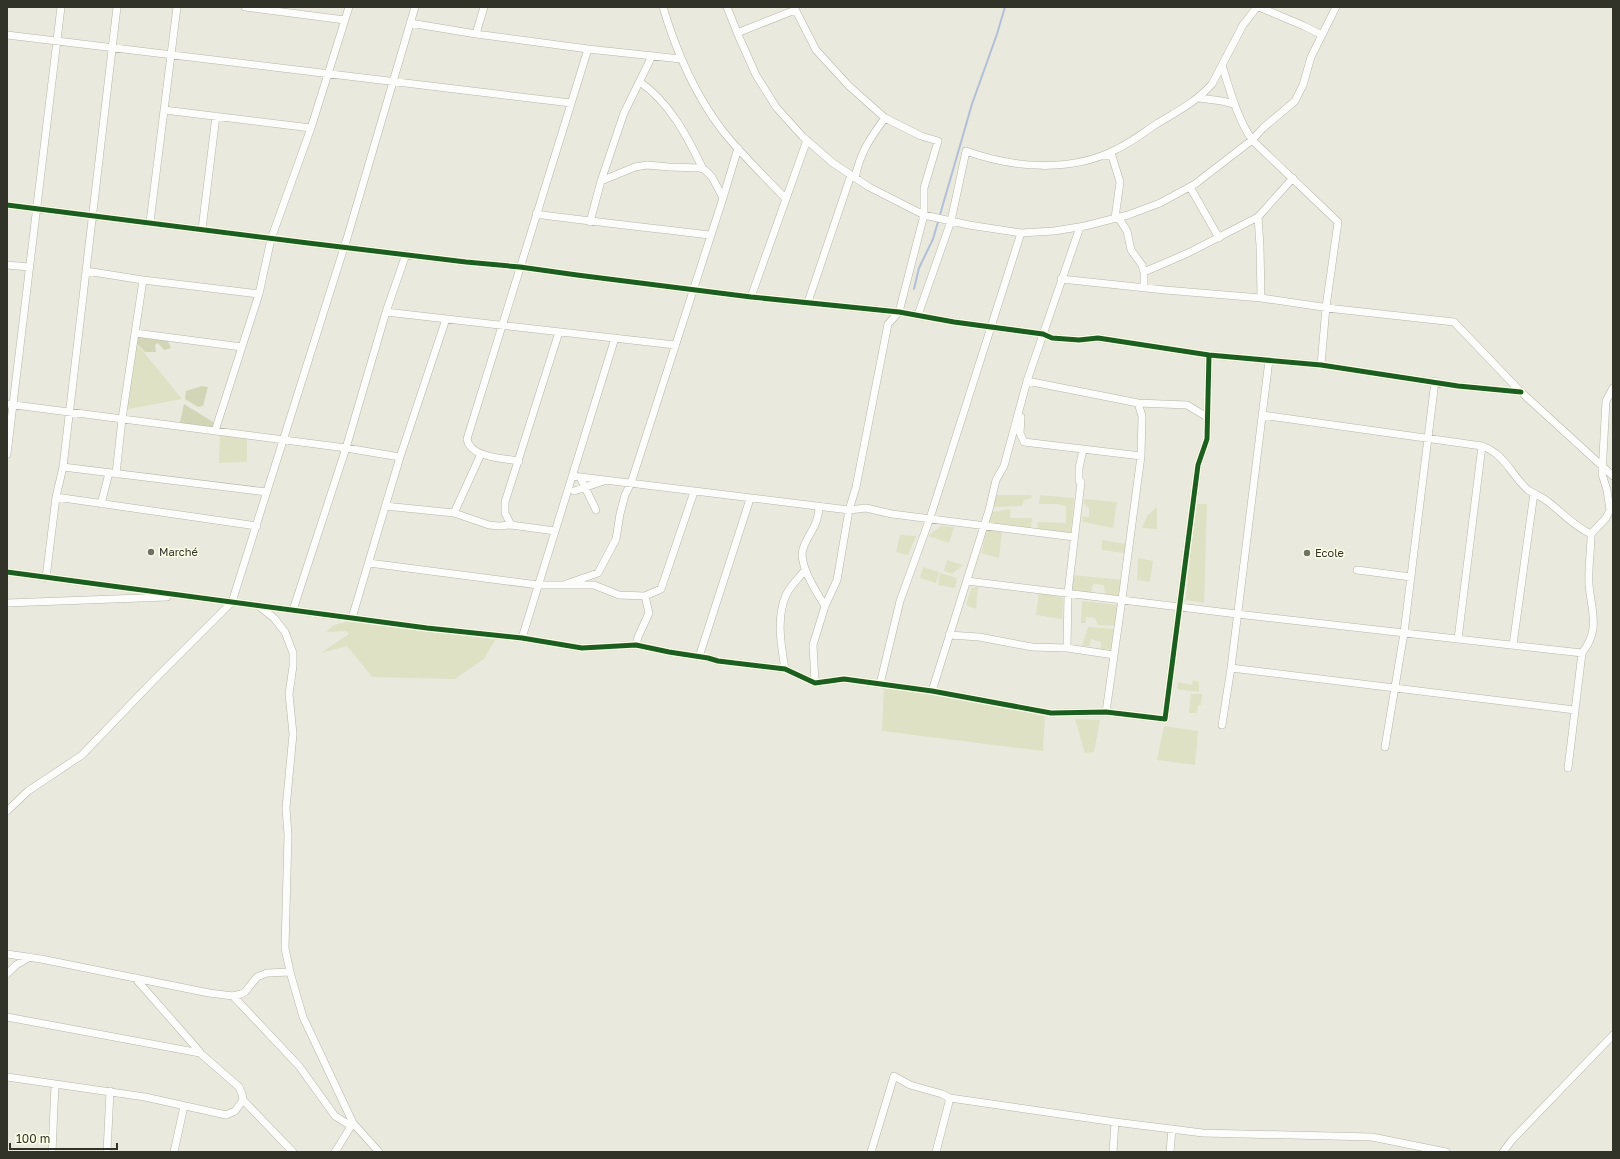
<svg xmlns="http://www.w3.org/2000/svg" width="1620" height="1159" font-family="'Golos Text',sans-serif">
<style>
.green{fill:#dee1c4}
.forest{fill:#d2d6b6}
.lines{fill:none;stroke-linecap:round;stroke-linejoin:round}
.stream{stroke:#b2bfd7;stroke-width:2}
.minor-casing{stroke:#b5b6ab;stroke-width:8}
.minor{stroke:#fcfcfa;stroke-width:7}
.cycleway-casing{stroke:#fbfee5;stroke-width:8}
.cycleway{stroke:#1b5e20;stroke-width:5}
.poi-dot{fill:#717267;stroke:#fbfee5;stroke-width:1.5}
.labels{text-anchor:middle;stroke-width:3;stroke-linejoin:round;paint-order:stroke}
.poi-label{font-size:11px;fill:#313228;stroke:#fbfee5;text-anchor:start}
</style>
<rect width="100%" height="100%" fill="#e9eadd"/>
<!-- green -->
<path class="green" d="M 134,340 L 182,399 L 123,410 Z
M 220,433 L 247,437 L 247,462 L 219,463 Z
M 997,495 L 1031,495 L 1032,498 L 1024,500 L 1022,506 L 992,507 Z
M 1040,495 L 1074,498 L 1071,534 L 1038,529 L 1037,522 L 1066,523 L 1066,506 L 1056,504 L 1039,504 Z
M 1084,499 L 1117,502 L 1113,528 L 1083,522 L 1082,516 L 1089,517 L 1089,508 L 1084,504 Z
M 1194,504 L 1207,504 L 1204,603 L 1186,600 Z
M 1157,507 L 1157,529 L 1142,528 L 1147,516 Z
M 1011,509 L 1010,518 L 1032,518 L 1031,528 L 987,523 L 991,512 Z
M 941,526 L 954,527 L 949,543 L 928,536 Z
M 987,530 L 1002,532 L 999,558 L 981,553 Z
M 900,535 L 916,536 L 908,555 L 896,552 Z
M 1102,540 L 1126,544 L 1124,553 L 1102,550 Z
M 1138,558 L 1153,561 L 1150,582 L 1137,580 Z
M 947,560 L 963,565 L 952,574 L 944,571 Z
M 923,567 L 939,572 L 936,583 L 920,578 Z
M 940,573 L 957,578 L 955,588 L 938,585 Z
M 1073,575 L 1122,580 L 1120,595 L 1105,595 L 1104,585 L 1093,584 L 1091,593 L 1071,590 Z
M 978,586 L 976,609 L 966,605 L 971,589 Z
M 1039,592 L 1063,598 L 1062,619 L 1036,615 Z
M 1082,601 L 1118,605 L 1116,626 L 1098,625 L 1095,618 L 1086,617 L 1086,623 L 1081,623 Z
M 350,621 L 496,638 L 484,659 L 455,679 L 372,677 L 347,646 L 321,653 L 349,634 L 346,631 L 326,632 L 334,625 Z
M 1088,627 L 1116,629 L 1113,650 L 1101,649 L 1101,642 L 1091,639 L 1090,646 L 1082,646 Z
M 1193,680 L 1199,682 L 1199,692 L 1177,689 L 1178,682 L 1192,685 Z
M 884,685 L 1045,713 L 1043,751 L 882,731 Z
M 1191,694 L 1202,694 L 1201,705 L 1198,705 L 1197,713 L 1189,713 Z
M 1075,719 L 1100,720 L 1094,752 L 1085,753 Z
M 1164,726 L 1198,731 L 1195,765 L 1157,760 Z"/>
<!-- forest -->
<path class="forest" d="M 135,333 L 166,337 L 171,348 L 164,350 L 158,343 L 155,345 L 156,352 L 145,352 L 134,340 Z
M 202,386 L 208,387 L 203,406 L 198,407 L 185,399 L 186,391 Z
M 184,404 L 218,425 L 215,431 L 179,427 Z"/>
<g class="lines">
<!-- stream -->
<path class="stream" d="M 914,289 L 919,268 L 933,239 L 972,104 L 997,34 L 1005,7"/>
<defs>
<path id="minor" d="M 245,7 L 345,20
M 663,7 C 676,51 694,93 722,130 C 741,154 764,176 786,199
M 727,7 L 739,37 L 756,75 L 776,107 L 803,137 L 833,163 L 869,187 L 924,215 L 969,225 L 1021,233 L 1054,231 L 1085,226 L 1128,215 L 1160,203 L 1195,184 L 1252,140 L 1263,128 L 1295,101 L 1303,85 L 1311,57 L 1336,7
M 794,7 L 816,50 L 849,86 L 885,118 L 921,136 L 938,141 L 924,188 L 924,215 L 899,312 L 888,324 L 856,487 L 849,510 L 837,580 L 825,606 L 813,645 L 815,683
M 1259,7 L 1304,26 L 1322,35
M 410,23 L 476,34 L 588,49 L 681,59
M 737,33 L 795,10
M 476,34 L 484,7
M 7,35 L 571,103
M 1222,65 C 1230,91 1237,117 1252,140 L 1338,222 L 1326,307 L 1321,365
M 640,82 C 670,103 687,136 703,169
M 1199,98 L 1222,101 L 1234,104
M 164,110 L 311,128
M 1103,156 L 1112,156 L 1120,182 L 1115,218
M 855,178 C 860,153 870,138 885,118
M 601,181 L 635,167 L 647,165 L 669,167 L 700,168 L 705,170 L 712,177 L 723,198
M 1190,187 L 1219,238
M 7,205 L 308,243 L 466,262 L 520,267 L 577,275 L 751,297 L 899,312 L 954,322 L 1043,334 L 1052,338 L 1079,340 L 1098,338 L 1209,355 L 1321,365 L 1458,386 L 1521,392
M 536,214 C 594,222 652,228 710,235
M 1118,217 L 1127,231 L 1131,250 L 1142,265 L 1144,272 L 1144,288
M 1258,217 L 1260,246 L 1261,298
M 150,222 L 177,7
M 590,222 L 601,181 L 624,113 L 652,56
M 202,229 L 216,116
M 7,265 L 29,267
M 86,271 L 143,280 L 259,294
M 1144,272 L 1188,253 L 1258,217 L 1293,178
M 1061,279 L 1165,290 L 1261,298 L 1336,309 L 1454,322 L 1521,392 L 1613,476
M 751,297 L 807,140
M 808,302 L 851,175
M 386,312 L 675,345
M 918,315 L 951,221 L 966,151 C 1013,168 1071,173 1117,149 C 1132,142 1144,132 1158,123 C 1178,111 1196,102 1212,84 L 1243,25 L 1257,7
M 135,333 L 242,347
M 1027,381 L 1138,403 L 1187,405 L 1207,417
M 7,404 L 346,448 L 400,457
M 1262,415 L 1482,446 C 1505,454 1511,475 1528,490 C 1534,494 1541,496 1547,501 C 1562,512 1573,526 1591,534
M 1021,417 L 1020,433 L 1024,442 L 1141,456
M 215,431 L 259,294 L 271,239 L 311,128 L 349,7
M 7,454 L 61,7
M 519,461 C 504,458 470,458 467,439 L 588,49
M 63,467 L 267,492
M 116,474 L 122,419 L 143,280
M 572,476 L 849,510 L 866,508 L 892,514 L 1074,537
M 580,477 L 596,510
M 574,491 L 604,481
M 56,497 L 257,526
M 101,504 L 109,473
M 385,506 L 454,513 L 489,525 L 499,526 L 511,525 L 555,531
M 819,506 C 819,526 808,533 803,549 C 798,564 817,593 825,606
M 454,513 L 481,454
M 511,525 L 505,513 L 505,502 L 559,332
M 369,563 L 538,585 L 594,585 L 619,595 L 645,596
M 1357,570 L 1411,577
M 7,572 L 427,628 L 522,638 L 582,648 L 636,645 L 669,652 L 708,658 L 718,661 L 785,669 L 815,683 L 844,679 L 932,691 L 1051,713 L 1106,712 L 1165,719 L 1198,465 L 1207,439 L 1209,355
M 46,578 L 56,497 L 63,467 L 117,7
M 967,581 L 1237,614 L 1582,653
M 566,584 L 598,573 L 616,539 L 620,514 L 625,495 L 631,483 L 723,198 L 738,148
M 7,603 L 167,597
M 260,607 L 274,618 L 285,632 L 293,653 L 293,666 L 289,694 L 293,734 L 286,808 L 288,835 L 285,948 L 290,972 L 303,1017 L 353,1123 L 379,1152
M 293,610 L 346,448 L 386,312 L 406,254
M 352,618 L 400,457 L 446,319
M 949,635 L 979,637 L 1032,647 L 1067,648 L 1114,655
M 522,638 L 615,338
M 1458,639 L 1482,446
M 636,645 L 638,637 L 649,613 L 645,596 L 661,589 L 694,492
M 1513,645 L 1534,493
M 1067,648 L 1068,593 L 1081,482 L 1079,481 L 1079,468 L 1083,450
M 699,657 L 750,499
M 1231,668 L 1575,710
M 785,669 C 781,645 776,618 786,595 C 790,586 799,578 805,570
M 880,684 L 900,601 L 930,518 L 1021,233
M 932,691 L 989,510 L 996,480 L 1004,466 L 1027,381 L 1080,227
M 1106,712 L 1122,599 L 1141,456 L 1142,416 L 1138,403
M 1222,725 L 1231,668 L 1269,360
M 1385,747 L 1404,633 L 1435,381
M 1568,768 L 1582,653 C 1601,629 1591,611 1589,584 C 1588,568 1591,551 1591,534 L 1606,518 L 1610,510 L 1607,490 L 1602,474 L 1606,401 L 1613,388
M 7,811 L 28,791 L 82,755 L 153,681 L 232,602 L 348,235 L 415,7
M 7,954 L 41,959 L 209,993 L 233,996 L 241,994 L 245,992 L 257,977 L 267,973 L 290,972
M 7,974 L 16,965 L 30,957
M 135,978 L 200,1052
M 233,996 L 299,1066 L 335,1116 L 351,1126
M 7,1017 L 200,1053 L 239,1087 L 242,1094 L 243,1100 L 235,1111 L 226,1115 L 145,1097 L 7,1077
M 243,1100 L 293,1152
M 52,1152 L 55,1085
M 107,1152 L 110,1091
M 174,1152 L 184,1106
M 335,1152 L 353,1123
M 871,1152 L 894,1076 L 910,1085 L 942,1094 L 950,1098 L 1115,1122 L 1203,1133 L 1372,1137 L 1446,1152
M 936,1152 L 950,1098
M 1113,1152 L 1115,1122
M 1170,1152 L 1172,1129
M 1503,1152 L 1512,1140 L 1613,1035"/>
</defs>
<!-- minor casing -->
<use href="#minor" class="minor-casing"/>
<!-- minor -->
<use href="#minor" class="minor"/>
<defs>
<path id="cycleway" d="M 7,205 L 308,243 L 466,262 L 520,267 L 577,275 L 751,297 L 899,312 L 954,322 L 1043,334 L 1052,338 L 1079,340 L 1098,338 L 1209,355 L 1321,365 L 1458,386 L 1521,392
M 7,572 L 427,628 L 522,638 L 582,648 L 636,645 L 669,652 L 708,658 L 718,661 L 785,669 L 815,683 L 844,679 L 932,691 L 1051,713 L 1106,712 L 1165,719 L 1198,465 L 1207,439 L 1209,355"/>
</defs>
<!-- cycleway casing -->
<use href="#cycleway" class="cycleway-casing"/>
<!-- cycleway -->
<use href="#cycleway" class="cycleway"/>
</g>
<!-- markers -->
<g class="poi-dot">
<circle cx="151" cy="552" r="4"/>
<circle cx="1307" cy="553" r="4"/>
</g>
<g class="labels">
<!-- poi labels -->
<g class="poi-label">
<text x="159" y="556">Marché</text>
<text x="1315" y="557">Ecole</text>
</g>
</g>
<!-- border -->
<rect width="1620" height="1159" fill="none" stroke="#313228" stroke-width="16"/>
<!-- scale -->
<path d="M10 1143v6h107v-6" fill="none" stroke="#313228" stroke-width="2"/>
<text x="16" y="1143" font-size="12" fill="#313228" stroke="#fbfee5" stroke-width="3" paint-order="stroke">100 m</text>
</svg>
